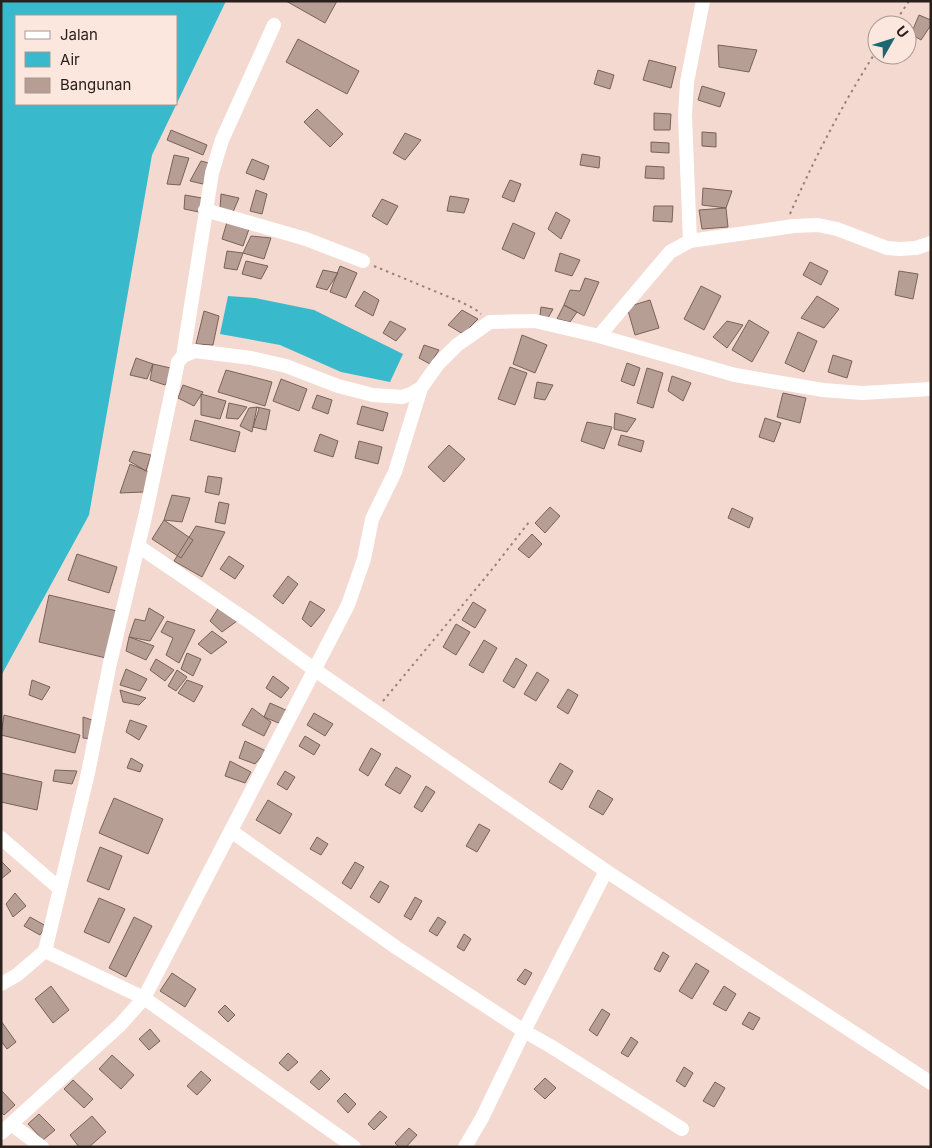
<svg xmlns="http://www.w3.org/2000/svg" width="932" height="1148" font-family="Inter,sans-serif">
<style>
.water{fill:#39b9cc;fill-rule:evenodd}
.building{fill:#b69e94;stroke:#79625a}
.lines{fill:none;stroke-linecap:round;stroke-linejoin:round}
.path{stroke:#96847c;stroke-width:2;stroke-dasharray:2.5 4;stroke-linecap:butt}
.street{stroke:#fff;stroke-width:14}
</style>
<rect width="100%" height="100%" fill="#f3d9cf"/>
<!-- water -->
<path class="water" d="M 1,1 L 226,1 L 152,155 L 89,515 L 1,676 ZM 16,16 L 176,16 L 176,104 L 16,104 Z
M 228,296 L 255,298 L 314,310 L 403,354 L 390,382 L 341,372 L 280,345 L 220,334 Z"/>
<!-- building -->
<path class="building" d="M 286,1 L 337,1 L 325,23 Z
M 919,15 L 931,20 L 931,25 L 921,40 L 911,34 Z
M 298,39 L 359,71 L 347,94 L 286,62 Z
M 718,45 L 757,50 L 749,72 L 719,67 Z
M 649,60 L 676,67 L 671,88 L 643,80 Z
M 598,70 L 614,75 L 610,89 L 594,84 Z
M 702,86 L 725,93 L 720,107 L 698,100 Z
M 317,109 L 343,134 L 330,147 L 304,122 Z
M 654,113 L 671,114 L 670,130 L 654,130 Z
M 171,130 L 207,145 L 203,155 L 167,140 Z
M 702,132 L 716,133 L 716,147 L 702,146 Z
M 405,133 L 421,140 L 405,160 L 393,153 Z
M 651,142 L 669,143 L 669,153 L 651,152 Z
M 582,154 L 600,157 L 599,168 L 580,165 Z
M 174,155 L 189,158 L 180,185 L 167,184 Z
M 252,159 L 269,166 L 264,180 L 246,173 Z
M 201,161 L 212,164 L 203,184 L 190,181 Z
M 646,166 L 664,167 L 664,179 L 645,178 Z
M 510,180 L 521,184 L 514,202 L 502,197 Z
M 703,188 L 732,191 L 726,208 L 702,205 Z
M 256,190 L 267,194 L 262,214 L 250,211 Z
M 221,194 L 239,198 L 233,212 L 220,209 Z
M 185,195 L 202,198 L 199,212 L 184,209 Z
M 450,196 L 469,199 L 464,213 L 447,211 Z
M 382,199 L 398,206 L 387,225 L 372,216 Z
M 654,206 L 673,206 L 672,222 L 653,221 Z
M 726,208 L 728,227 L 702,229 L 699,210 Z
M 556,212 L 570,220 L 561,239 L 548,229 Z
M 227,222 L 249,229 L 243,246 L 222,239 Z
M 513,223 L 535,233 L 524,259 L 502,249 Z
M 251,236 L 271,238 L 264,259 L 243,253 Z
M 227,251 L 243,253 L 237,270 L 224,268 Z
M 560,253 L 580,260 L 572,276 L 555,271 Z
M 246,261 L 268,266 L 261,279 L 242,274 Z
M 810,262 L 828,271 L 821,285 L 803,275 Z
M 340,266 L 357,273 L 346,298 L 330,292 Z
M 323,270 L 338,273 L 327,290 L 316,287 Z
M 899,271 L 918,274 L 913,299 L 895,295 Z
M 585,278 L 599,282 L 584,316 L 564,305 L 570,290 L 580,291 Z
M 701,286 L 721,296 L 704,330 L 684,319 Z
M 364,291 L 379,300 L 373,316 L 355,306 Z
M 817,296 L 839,309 L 824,328 L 801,318 Z
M 650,300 L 659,328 L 635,335 L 627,307 Z
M 564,305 L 577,312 L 570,322 L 557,319 Z
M 541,307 L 553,309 L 548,318 L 540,315 Z
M 462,310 L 478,319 L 463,334 L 448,325 Z
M 204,311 L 219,316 L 213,345 L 196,344 Z
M 749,320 L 769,332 L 752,362 L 732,350 Z
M 390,321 L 406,329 L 396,341 L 383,333 Z
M 727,321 L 743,325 L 727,348 L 713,337 Z
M 798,332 L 817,341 L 804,372 L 785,363 Z
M 522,335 L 547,345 L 535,373 L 513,364 Z
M 424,345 L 439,350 L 430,364 L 419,358 Z
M 833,355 L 852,361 L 847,378 L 828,372 Z
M 136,358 L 153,364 L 147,379 L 130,375 Z
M 627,363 L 640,368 L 634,386 L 621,381 Z
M 153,364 L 175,369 L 165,385 L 150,380 Z
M 510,367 L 527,373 L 515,405 L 498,399 Z
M 647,368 L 663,373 L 653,408 L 637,403 Z
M 226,370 L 272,382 L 265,406 L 218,392 Z
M 672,376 L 691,383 L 683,401 L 668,391 Z
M 281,379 L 307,389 L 299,411 L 273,401 Z
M 537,382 L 553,385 L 545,400 L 534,398 Z
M 183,385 L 203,392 L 194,406 L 178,398 Z
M 783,393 L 806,398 L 800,423 L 777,417 Z
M 201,394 L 226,401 L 220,419 L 201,415 Z
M 317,395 L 332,400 L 328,414 L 312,408 Z
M 229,403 L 247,407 L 238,419 L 226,418 Z
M 362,406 L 388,413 L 383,431 L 357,424 Z
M 257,407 L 252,432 L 240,426 L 249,408 Z
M 257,407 L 270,410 L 266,430 L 253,427 L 259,409 Z
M 615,413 L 636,419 L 627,432 L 614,429 Z
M 765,418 L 781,423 L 774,442 L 759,437 Z
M 195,420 L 240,432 L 235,452 L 190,440 Z
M 587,422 L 612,427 L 604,449 L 581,441 Z
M 320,434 L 338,441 L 333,457 L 314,451 Z
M 621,435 L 644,441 L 641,452 L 618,445 Z
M 359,441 L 382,447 L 378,464 L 355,458 Z
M 449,445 L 465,459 L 444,482 L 428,467 Z
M 133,451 L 151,455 L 146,471 L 129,461 Z
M 130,464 L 149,472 L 144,492 L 120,493 Z
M 208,476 L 222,478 L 219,495 L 205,492 Z
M 172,495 L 190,498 L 182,522 L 164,520 Z
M 219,502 L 229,504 L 225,524 L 215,522 Z
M 550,507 L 560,516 L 545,533 L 535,523 Z
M 732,508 L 753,518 L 749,528 L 728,518 Z
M 164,520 L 193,540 L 181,558 L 152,539 Z
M 196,526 L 225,532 L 202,577 L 174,561 Z
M 532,534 L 542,544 L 529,558 L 518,549 Z
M 77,554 L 117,567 L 109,593 L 68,580 Z
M 229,556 L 244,566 L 235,579 L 220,569 Z
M 288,576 L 298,584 L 283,604 L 273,596 Z
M 49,595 L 117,611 L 106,658 L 39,642 Z
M 310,601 L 325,610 L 311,627 L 302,619 Z
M 473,602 L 486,610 L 475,628 L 462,620 Z
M 219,607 L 237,621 L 222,632 L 210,621 Z
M 149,608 L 164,617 L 150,641 L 129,637 L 135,619 L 145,621 Z
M 167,621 L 195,630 L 179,663 L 166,655 L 173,638 L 161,632 Z
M 456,624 L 470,632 L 456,655 L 443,647 Z
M 212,631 L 227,642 L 211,654 L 198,644 Z
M 129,637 L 154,646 L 146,660 L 126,651 Z
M 484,640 L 497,648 L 483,673 L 469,665 Z
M 187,653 L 201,659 L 193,676 L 181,669 Z
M 516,658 L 527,665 L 514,688 L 503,681 Z
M 156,659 L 174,670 L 165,681 L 150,670 Z
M 126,669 L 147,679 L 140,691 L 120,685 Z
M 177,670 L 187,677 L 176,691 L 168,686 Z
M 537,672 L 549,680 L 536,701 L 524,694 Z
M 273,676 L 289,688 L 281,698 L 266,688 Z
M 32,680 L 50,687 L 42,700 L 29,695 Z
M 187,680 L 203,686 L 194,702 L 178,693 Z
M 568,689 L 578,695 L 568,714 L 557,707 Z
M 120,690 L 146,698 L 139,705 L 123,702 Z
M 270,703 L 288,711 L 281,724 L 264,717 Z
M 252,708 L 271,722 L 264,736 L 242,725 Z
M 314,713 L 333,724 L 325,736 L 307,725 Z
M 4,715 L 80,735 L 75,753 L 1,735 Z
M 83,717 L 95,721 L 91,739 L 83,738 Z
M 130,720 L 147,726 L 139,740 L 126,732 Z
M 305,736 L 320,745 L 314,755 L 299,746 Z
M 245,741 L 266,751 L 255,764 L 239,758 Z
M 371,748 L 381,754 L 368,776 L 359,770 Z
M 131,758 L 143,765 L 140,772 L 127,768 Z
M 230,761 L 251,772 L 245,783 L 225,776 Z
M 560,763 L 573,771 L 562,790 L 549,782 Z
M 396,767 L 411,776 L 400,794 L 385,785 Z
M 55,770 L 77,771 L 72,784 L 53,781 Z
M 285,771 L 295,777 L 287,790 L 277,784 Z
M 1,773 L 42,782 L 37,810 L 1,802 Z
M 426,786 L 435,792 L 422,812 L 414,807 Z
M 598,790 L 613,799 L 603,815 L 589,807 Z
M 114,798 L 163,819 L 148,854 L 99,833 Z
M 268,800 L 292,814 L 280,834 L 256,820 Z
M 479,824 L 490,830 L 477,852 L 466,846 Z
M 317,837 L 328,844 L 321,855 L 310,849 Z
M 100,847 L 122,856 L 109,890 L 87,881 Z
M 1,861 L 11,871 L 1,879 Z
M 355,862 L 364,867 L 351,889 L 342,883 Z
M 380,881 L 389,886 L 379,903 L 370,897 Z
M 15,893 L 26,906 L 13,917 L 6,904 Z
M 415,897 L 422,901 L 411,920 L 404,916 Z
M 99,898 L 125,909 L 109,943 L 84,932 Z
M 30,917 L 46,926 L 40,935 L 24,926 Z
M 134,917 L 152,926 L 126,977 L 109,968 Z
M 438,917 L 446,922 L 437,936 L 429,931 Z
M 464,934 L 471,939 L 464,951 L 457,947 Z
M 663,952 L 669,956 L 660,972 L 654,969 Z
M 696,963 L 709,971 L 692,999 L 679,991 Z
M 525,969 L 532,973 L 525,985 L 517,980 Z
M 172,973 L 196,989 L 185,1007 L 160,991 Z
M 51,986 L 69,1010 L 53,1023 L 35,999 Z
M 724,986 L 736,994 L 726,1011 L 713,1004 Z
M 225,1005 L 235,1015 L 228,1022 L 218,1012 Z
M 602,1009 L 610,1014 L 597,1036 L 589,1030 Z
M 749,1012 L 760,1018 L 753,1030 L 742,1024 Z
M 1,1021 L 16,1042 L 7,1049 L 1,1041 Z
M 150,1029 L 160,1041 L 149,1050 L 139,1039 Z
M 631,1037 L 638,1042 L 628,1057 L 621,1053 Z
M 288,1053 L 298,1062 L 288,1071 L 279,1063 Z
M 112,1055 L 134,1075 L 121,1089 L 99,1069 Z
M 684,1067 L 693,1073 L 685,1087 L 676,1081 Z
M 321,1070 L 330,1079 L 319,1090 L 310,1082 Z
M 201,1071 L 211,1080 L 197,1095 L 187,1086 Z
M 545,1078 L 556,1088 L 545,1099 L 534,1089 Z
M 73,1080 L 93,1099 L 84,1108 L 64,1089 Z
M 715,1082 L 725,1088 L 714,1107 L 703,1101 Z
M 1,1090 L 15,1105 L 4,1115 L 1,1112 Z
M 345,1093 L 356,1104 L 348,1113 L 337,1101 Z
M 380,1111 L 387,1117 L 374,1130 L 368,1124 Z
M 39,1114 L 55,1130 L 43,1140 L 28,1124 Z
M 92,1116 L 106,1132 L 89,1147 L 79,1147 L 70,1135 Z
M 409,1128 L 417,1135 L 406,1147 L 399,1147 L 395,1143 Z"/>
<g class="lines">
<!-- path -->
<path class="path" d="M 893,25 L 909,1
M 790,214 C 815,157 843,103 877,50
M 374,266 L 461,302 L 475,309 L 481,314
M 383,701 L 490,572 L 529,522"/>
<!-- street -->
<path class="street" d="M 205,210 L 306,239 L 363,261
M 690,241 L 685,116 L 687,82 L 703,1
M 599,336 L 670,252 L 690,241 L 794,226 L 818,225 L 837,229 L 887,248 L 899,249 L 916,248 L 931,243
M 183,356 L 212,173 L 222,140 L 274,25
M 138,546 L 251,623 L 315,670 L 606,871 L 931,1083
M 231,831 L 397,948 L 524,1031 L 552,1047 L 682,1129
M 1,838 L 60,889
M 45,951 L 144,998 L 354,1147
M 1,984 L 17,975 L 45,951 L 88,773 L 110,663 L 145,517 L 178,362 L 183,356 L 195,351 L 251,358 L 286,366 L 338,386 L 373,395 L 402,397 L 411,394 L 421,388
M 11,1124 L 42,1147
M 1,1133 L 120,1025 L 144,998 L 348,605 L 364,559 L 372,519 L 395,472 L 421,388 L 438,364 L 457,345 L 490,322 L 535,321 L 599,336 L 735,375 L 823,390 L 862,393 L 931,389
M 465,1147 L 482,1118 L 524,1031 L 606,871"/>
</g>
<!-- border -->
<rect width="932" height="1148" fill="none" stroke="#29201c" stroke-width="5"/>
<!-- legend -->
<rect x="15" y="15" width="162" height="90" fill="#fce7df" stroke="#a89791"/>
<rect x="25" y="31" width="25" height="8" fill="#ffffff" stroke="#a89791"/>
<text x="60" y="40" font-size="15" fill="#29201c">Jalan</text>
<rect x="25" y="52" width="25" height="15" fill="#39b9cc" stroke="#a89791"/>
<text x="60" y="65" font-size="15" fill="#29201c">Air</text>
<rect x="25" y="78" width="25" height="15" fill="#b69e94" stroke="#a89791"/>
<text x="60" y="90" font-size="15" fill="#29201c">Bangunan</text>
<!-- north arrow -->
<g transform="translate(892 40) rotate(51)"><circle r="24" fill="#fce7df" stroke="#a89791"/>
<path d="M0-4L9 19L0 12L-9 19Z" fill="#1b6770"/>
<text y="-8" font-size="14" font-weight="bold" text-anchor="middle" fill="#29201c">U</text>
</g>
</svg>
